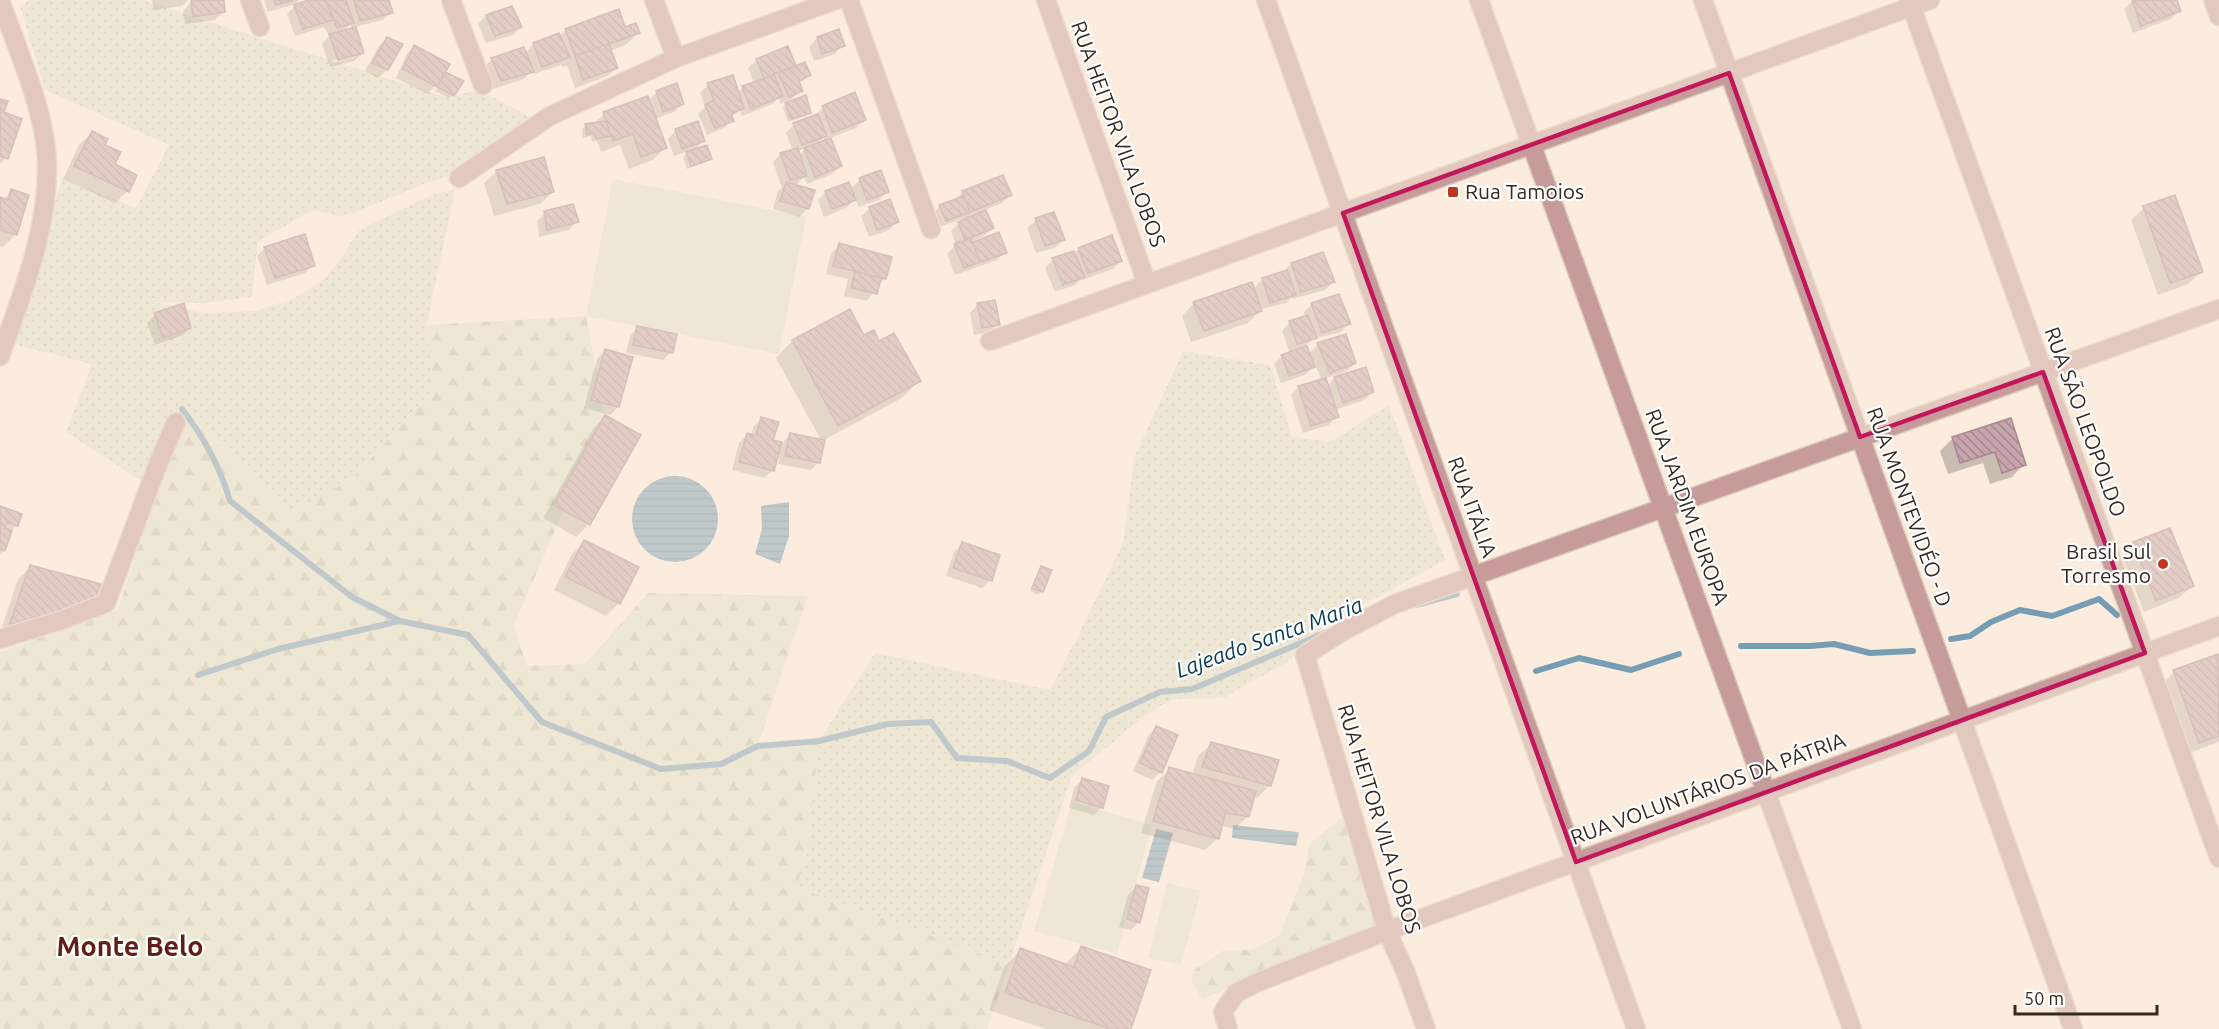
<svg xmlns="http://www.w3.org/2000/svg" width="2219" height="1029" font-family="Ubuntu,sans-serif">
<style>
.grass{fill:url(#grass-dots)}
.forest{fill:url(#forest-firs)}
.green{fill:#dde1c9}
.water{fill:url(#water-rules)}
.shadow{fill:#0003;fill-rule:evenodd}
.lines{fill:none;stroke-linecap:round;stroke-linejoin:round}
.stream{stroke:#779db5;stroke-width:6}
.building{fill:url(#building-back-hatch);stroke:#aa8891;stroke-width:1.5}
.minor-casing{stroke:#d8c9bb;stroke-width:21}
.minor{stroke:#c69b9a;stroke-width:18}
.marked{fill:none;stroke:#c2185b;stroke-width:4.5;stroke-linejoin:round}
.poi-dot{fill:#c03420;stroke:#fff;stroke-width:2}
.labels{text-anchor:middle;stroke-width:4.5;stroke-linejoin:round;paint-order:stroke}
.street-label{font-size:21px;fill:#342a21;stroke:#fff}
.poi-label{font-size:21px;fill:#342a21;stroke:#fff;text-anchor:start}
.water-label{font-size:22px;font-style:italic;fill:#063a53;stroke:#fff}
.district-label{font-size:27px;font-weight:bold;fill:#621e14;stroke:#fff}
</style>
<defs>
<pattern id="grass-dots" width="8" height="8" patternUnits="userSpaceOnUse" patternTransform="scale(1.5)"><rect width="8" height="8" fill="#dde1c9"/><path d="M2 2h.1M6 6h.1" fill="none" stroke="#bec1ac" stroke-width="1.8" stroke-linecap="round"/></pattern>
<pattern id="forest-firs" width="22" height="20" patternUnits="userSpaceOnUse" patternTransform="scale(1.5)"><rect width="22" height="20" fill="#dde1c9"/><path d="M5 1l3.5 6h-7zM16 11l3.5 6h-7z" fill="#bec1ac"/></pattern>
<pattern id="water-rules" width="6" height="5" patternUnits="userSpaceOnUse" patternTransform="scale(1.5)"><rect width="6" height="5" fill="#779db5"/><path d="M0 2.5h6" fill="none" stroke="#628093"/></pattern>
<pattern id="building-back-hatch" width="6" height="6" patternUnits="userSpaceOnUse" patternTransform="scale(1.5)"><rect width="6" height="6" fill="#c8a5ae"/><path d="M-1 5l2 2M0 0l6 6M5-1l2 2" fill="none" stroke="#a3878d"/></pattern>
</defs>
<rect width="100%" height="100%" fill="#fcecdd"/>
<!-- grass -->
<path class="grass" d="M 29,0 L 142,0 L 445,97 L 480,90 L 532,118 L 452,176 L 429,182 L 343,217 L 313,210 L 258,241 L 252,297 L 204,303 L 154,302 L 203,313 L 256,311 L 293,299 L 322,281 L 340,260 L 358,231 L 429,196 L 455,189 L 427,325 L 434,388 L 352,479 L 290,514 L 183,409 L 141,481 L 66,432 L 92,364 L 12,344 L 62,179 L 136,208 L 169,145 L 45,90 L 20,6 Z
M 1183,351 L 1270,365 L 1292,437 L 1330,442 L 1389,405 L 1445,560 L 1382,595 L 1330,620 L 1287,662 L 1224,698 L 1172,699 L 1142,718 L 1072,776 L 1009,964 L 797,887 L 808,840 L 819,741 L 875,653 L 1050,690 L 1078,636 L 1123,543 L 1134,458 Z"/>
<!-- forest -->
<path class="forest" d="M 586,316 L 605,415 L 514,625 L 527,666 L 585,664 L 648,593 L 808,596 L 758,745 L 819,741 L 808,840 L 797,887 L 1009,964 L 987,1029 L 0,1029 L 0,652 L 118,610 L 182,409 L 290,514 L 352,479 L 434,389 L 427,325 Z
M 1345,815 L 1380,929 L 1202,999 L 1191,980 L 1194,970 L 1224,950 L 1252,950 L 1280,935 L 1305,871 L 1309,844 Z"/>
<!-- green -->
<path class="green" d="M 613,179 L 806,217 L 779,354 L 586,316 Z
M 1072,802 L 1152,825 L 1117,954 L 1034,931 Z
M 1167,883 L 1201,891 L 1181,965 L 1148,958 Z"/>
<!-- water -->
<path class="water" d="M632 519a43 43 0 1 1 86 0a43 43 0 1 1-86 0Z
M 789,502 L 789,536 L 780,564 L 755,554 L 762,529 L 761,506 Z
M 1233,825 L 1299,832 L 1296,846 L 1232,838 Z
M 1156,829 L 1173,833 L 1159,882 L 1142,878 Z"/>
<!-- shadow -->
<path class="shadow" d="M 152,0 L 188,0 L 182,6 L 154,10 Z
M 211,0 L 222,0 L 224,12 L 215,20 L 185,24 L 183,11 L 191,2 Z
M 264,0 L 299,0 L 295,4 L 268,12 Z
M 312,0 L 388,0 L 391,12 L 383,20 L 355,27 L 363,53 L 354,61 L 330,67 L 322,44 L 329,36 L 324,27 L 295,36 L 287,14 L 295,6 ZM 351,24 L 352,29 L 342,32 ZM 355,54 L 355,57 L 331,63 L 331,61 Z
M 2175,0 L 2179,11 L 2171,19 L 2133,33 L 2124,9 L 2132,1 Z
M 511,8 L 521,27 L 513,35 L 486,43 L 478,24 L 486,16 Z
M 618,11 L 624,29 L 638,33 L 626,45 L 610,51 L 616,68 L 608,76 L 575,88 L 567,66 L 562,67 L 561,65 L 534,74 L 532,71 L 524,79 L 493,89 L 484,67 L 492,59 L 525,53 L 534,44 L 559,37 L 565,31 Z
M 838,31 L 843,45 L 835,54 L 814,61 L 809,47 L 817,38 Z
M 388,38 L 400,44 L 387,70 L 378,78 L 365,71 L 379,46 Z
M 414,47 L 444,72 L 453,95 L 449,98 L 435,91 L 443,82 L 441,80 L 427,94 L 396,78 L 406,55 Z
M 757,60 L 795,68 L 809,75 L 798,84 L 801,90 L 793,98 L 781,104 L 778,98 L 773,104 L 742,116 L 740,110 L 731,117 L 732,120 L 724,128 L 707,135 L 698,114 L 705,107 L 700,93 L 708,85 L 737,93 L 743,87 L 754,83 L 748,68 Z
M 657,92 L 682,104 L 674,112 L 655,119 L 665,147 L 653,160 L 629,169 L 620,145 L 601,152 L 597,141 L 592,142 L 591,136 L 583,138 L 582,129 L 586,125 L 593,124 L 604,114 L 648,101 Z
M 0,100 L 6,158 L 0,164 Z
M 786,104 L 809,112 L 806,116 L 788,122 L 783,108 Z
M 823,107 L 864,120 L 856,128 L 830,138 L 841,166 L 832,174 L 807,184 L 804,177 L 797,184 L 792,185 L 808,208 L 800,217 L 773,209 L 778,191 L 782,188 L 773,162 L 781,154 L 793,151 L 786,133 L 794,124 L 815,117 ZM 823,138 L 825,142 L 816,145 ZM 806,148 L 799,155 L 797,151 Z
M 676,130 L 703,141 L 692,152 L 710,159 L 706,162 L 687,169 L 683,157 L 690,150 L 674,156 L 668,139 Z
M 92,133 L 103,145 L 128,191 L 115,203 L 63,179 L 79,145 Z
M 497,171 L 553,192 L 540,204 L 494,216 L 484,183 Z
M 880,172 L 887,192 L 879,200 L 859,207 L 855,199 L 846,208 L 824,217 L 818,200 L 826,192 L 850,189 L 860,180 Z
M 11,191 L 16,234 L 3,247 L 0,246 L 0,199 L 3,200 Z
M 963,192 L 1010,195 L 1002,203 L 985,210 L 992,228 L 984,236 L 970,242 L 972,244 L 998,234 L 1005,252 L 997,260 L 955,275 L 947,254 L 956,245 L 951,231 L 964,218 L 937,228 L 932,214 L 940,206 L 954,200 Z
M 870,208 L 897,222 L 889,230 L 869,237 L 861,216 Z
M 2144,208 L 2201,272 L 2188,284 L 2158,295 L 2131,220 Z
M 545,213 L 577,221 L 569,230 L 539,237 L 537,221 Z
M 1053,214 L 1063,240 L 1055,248 L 1036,253 L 1027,228 L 1036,220 Z
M 840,245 L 884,279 L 867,301 L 844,296 L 848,279 L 826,274 L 831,253 Z
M 265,248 L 313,265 L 305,273 L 267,285 L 257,256 Z
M 1079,249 L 1121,261 L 1113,269 L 1079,281 L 1075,285 L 1055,292 L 1045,268 L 1053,260 L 1074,254 Z
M 1291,264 L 1333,282 L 1325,290 L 1293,299 L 1292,297 L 1286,303 L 1262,309 L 1248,323 L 1191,342 L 1182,316 L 1194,303 L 1253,289 L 1263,279 L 1283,272 Z
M 978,304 L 998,324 L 990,332 L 974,335 L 970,313 Z
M 1312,304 L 1349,323 L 1341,332 L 1313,339 L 1305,346 L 1308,354 L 1318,345 L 1355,363 L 1347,371 L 1324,379 L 1327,386 L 1334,378 L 1365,369 L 1373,392 L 1364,400 L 1335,410 L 1337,416 L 1329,425 L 1303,433 L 1291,395 L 1299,387 L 1322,381 L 1315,365 L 1305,375 L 1281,383 L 1274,364 L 1282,356 L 1290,354 L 1282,331 L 1290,322 L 1305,317 L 1304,312 Z
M 849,311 L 864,337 L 879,343 L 919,381 L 902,398 L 824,440 L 819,462 L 811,470 L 778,464 L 781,447 L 779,446 L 773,470 L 764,478 L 732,470 L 739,443 L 747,435 L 751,436 L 753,427 L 762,419 L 772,441 L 782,444 L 790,434 L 821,440 L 776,358 L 792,341 Z
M 155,315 L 190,328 L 181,336 L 155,345 L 147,323 Z
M 638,328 L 671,352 L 663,360 L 626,353 L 630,336 Z
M 605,351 L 618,407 L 610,415 L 584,408 L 597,359 Z
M 605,417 L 589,524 L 576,537 L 543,518 L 593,429 Z
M 2010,420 L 2024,464 L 2012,477 L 1990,484 L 1983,463 L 1948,474 L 1940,451 L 1953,438 Z
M 0,508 L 17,525 L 11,531 L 4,550 L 0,554 Z
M 585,542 L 619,603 L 606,616 L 554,590 L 572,554 Z
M 2134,543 L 2192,586 L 2179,598 L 2144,612 L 2122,556 Z
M 962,544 L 990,580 L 982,588 L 946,576 L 954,552 Z
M 31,567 L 99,585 L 81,611 L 0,633 L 18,579 Z
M 1041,567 L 1042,591 L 1038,595 L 1030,591 L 1038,571 Z
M 2217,656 L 2219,662 L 2219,742 L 2187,754 L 2162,684 L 2174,672 Z
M 1156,728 L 1161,772 L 1152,780 L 1133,771 L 1148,736 Z
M 1211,744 L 1270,785 L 1257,798 L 1253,796 L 1247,817 L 1235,829 L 1220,826 L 1218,838 L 1205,850 L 1141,833 L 1157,781 L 1170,769 L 1192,775 L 1198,756 Z
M 1082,780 L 1102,807 L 1094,815 L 1069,808 L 1074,788 Z
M 1137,886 L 1139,922 L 1131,930 L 1119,927 L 1128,895 Z
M 1081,948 L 1129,1029 L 1046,1029 L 989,1010 L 1004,967 L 1021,950 L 1064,965 Z"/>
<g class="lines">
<!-- stream -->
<path class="stream" d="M 182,409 C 204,437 220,467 230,501 L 352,597 L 400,621 L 468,635 L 542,722 L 661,769 L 721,764 L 758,746 L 819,741 L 888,724 L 931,722 L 957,758 L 1007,761 L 1050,778 L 1089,751 L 1106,717 L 1160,692 L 1192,689 L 1334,629
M 1416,605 L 1457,594
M 1951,639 L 1970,636 L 1991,622 L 2020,610 L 2052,616 L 2099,599 L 2117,615
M 1741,646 L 1810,646 L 1834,644 L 1870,653 L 1913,651
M 1536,671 L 1579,658 L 1631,670 L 1679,654
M 198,675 L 278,649 L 400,621"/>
</g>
<!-- building -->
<path class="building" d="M 224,0 L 225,12 L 193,17 L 191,1 Z
M 274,0 L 293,0 L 276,5 Z
M 308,0 L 326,0 L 333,20 L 303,29 L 294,5 Z
M 326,0 L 346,0 L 354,23 L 337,28 Z
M 354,0 L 389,0 L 393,13 L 360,21 Z
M 2132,0 L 2177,0 L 2181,11 L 2141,26 Z
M 512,6 L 522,27 L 495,36 L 486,15 Z
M 619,9 L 625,27 L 636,23 L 640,33 L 575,56 L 565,29 Z
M 356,27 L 364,53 L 338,60 L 329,34 Z
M 839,29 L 845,46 L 822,54 L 817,37 Z
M 559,33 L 570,57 L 542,67 L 533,43 Z
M 387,37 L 403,44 L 388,70 L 372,63 Z
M 609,44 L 618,68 L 583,80 L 575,56 Z
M 414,45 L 450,64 L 437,87 L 403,69 Z
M 788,46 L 796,66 L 764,78 L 756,59 Z
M 524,47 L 534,72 L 501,81 L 491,58 Z
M 805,62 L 811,75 L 799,81 L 803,91 L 789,97 L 778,73 Z
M 445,72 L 464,81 L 454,96 L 437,87 Z
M 733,75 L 744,108 L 731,114 L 734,121 L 715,128 L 705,105 L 714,100 L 707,83 Z
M 774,75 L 783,96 L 751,109 L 742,86 Z
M 677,83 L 684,104 L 663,112 L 656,91 Z
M 855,92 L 866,120 L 832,133 L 822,106 Z
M 806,95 L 811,113 L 791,119 L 785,103 Z
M 648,96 L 667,148 L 641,157 L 633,134 L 613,141 L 603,112 Z
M 0,99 L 8,101 L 4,112 L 22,119 L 8,159 L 0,156 Z
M 818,114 L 827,136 L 802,145 L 793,123 Z
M 606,121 L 611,136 L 596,139 L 594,133 L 587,135 L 585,124 Z
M 698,121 L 705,141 L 682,149 L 675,129 Z
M 92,131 L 108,139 L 105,145 L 121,152 L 115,164 L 137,175 L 129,192 L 74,166 Z
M 831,138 L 842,166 L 815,177 L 804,148 Z
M 707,145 L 712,159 L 691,166 L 686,152 Z
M 798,148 L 807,176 L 790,180 L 780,153 Z
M 544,157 L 554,192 L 507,204 L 496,170 Z
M 881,170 L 889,192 L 867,200 L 859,178 Z
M 1003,175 L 1012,195 L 970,212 L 962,191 Z
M 786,182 L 815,190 L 809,209 L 780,201 Z
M 849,182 L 856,200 L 832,209 L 825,191 Z
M 11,189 L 29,195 L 17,235 L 0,230 L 0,197 L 8,200 Z
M 2175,195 L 2203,272 L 2170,283 L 2143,206 Z
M 964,196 L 970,212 L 946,221 L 939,205 Z
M 890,199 L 899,222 L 877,230 L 869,207 Z
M 573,204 L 579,222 L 547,230 L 544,211 Z
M 986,210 L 994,228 L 965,240 L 958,222 Z
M 1054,212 L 1065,240 L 1045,246 L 1035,218 Z
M 999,232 L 1007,253 L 980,262 L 973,242 Z
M 305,234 L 315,266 L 275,278 L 264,247 Z
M 1112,235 L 1122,261 L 1088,273 L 1078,248 Z
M 971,238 L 980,262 L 964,268 L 954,244 Z
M 839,243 L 892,257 L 886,279 L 833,266 Z
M 1074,251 L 1085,277 L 1063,285 L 1052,258 Z
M 1323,252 L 1335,282 L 1301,292 L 1291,263 Z
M 1287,270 L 1296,295 L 1270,303 L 1262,278 Z
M 855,271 L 881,278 L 877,294 L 851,288 Z
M 1252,282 L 1262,311 L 1204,331 L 1193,302 Z
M 1339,294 L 1351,324 L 1322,333 L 1311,303 Z
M 995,300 L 1000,325 L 982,328 L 977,303 Z
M 184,303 L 191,328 L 163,338 L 154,313 Z
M 850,309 L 864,335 L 874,330 L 879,341 L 894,333 L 921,381 L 838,426 L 792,340 Z
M 1308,315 L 1317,338 L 1297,344 L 1289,321 Z
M 637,326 L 677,334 L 673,353 L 633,345 Z
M 1346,334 L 1356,363 L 1330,373 L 1317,343 Z
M 1307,346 L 1315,367 L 1289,376 L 1281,355 Z
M 605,349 L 633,357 L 619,407 L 591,400 Z
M 1366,367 L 1374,392 L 1343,403 L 1334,377 Z
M 1326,378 L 1339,417 L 1311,426 L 1298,386 Z
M 605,415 L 641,435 L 590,525 L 554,505 Z
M 761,417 L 779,422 L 773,440 L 782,442 L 774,471 L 739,462 L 747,433 L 756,436 Z
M 2011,418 L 2026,465 L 2002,473 L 1995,452 L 1960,463 L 1952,437 Z
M 790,433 L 825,440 L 820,463 L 785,456 Z
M 0,506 L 22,514 L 18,526 L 7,522 L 5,528 L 12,531 L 5,551 L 0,549 Z
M 2170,528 L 2194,586 L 2156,601 L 2133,542 Z
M 584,540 L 639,567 L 620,604 L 565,577 Z
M 962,542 L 1000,555 L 992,581 L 953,568 Z
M 30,565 L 101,584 L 95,599 L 9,626 Z
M 1041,566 L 1052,570 L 1043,592 L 1032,588 Z
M 2218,654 L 2219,736 L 2199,743 L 2173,670 Z
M 1156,726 L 1178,735 L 1162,773 L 1140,763 Z
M 1211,742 L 1279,760 L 1271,786 L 1202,767 Z
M 1169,767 L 1256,791 L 1249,817 L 1225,813 L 1219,839 L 1153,821 Z
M 1082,778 L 1109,786 L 1103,808 L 1076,800 Z
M 1136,885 L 1149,888 L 1140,923 L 1127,919 Z
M 1081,946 L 1151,970 L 1131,1029 L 1110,1029 L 1005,993 L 1020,948 L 1074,967 Z"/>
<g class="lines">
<defs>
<path id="minor" d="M 0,0 C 16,46 41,101 46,149 C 53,217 23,293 0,356
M 250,0 L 260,27
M 451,0 L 483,85
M 654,0 L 676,58
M 849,0 L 931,229
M 1046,0 L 1147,284
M 1266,0 L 1636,1029
M 1479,0 L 1852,1029
M 1703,0 L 2073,1029
M 1909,0 L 2219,858
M 2213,0 L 2219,16
M 459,178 L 550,116 L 676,58 L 836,0
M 990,341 L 1930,0
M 0,639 L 62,620 L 106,603 L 158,464 L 176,422
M 1228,1029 L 1223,1012 L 1236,993 L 1256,983 L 1387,931 L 2219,626
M 1426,1029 L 1406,973 L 1387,931 L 1305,655 L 1345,630 L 1395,604 L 2219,309"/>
</defs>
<!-- minor casing -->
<use href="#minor" class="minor-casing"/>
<!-- minor -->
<use href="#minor" class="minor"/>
</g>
<!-- marked area -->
<path d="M0 0H2219V1029H0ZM 1729,73 L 1860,437 L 2043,372 L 2145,653 L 1576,862 L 1343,213 Z" fill="#fcecdd" fill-opacity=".55" fill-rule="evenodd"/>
<path class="marked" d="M 1729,73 L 1860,437 L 2043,372 L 2145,653 L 1576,862 L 1343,213 Z"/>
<!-- markers -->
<g class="poi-dot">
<rect x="1447" y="186" width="12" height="12" rx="3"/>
<circle cx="2163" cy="564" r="6"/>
</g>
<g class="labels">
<!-- street labels -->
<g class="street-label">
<text transform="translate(1118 134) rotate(70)" y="7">RUA HEITOR VILA LOBOS</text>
<text transform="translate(2085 422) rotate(70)" y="7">RUA SÃO LEOPOLDO</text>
<text transform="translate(1472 507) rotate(70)" y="7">RUA ITÁLIA</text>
<text transform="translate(1687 507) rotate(70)" y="7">RUA JARDIM EUROPA</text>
<text transform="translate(1909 507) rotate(70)" y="7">RUA MONTEVIDÉO - D</text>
<text transform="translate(1708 789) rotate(-20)" y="7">RUA VOLUNTÁRIOS DA PÁTRIA</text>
<text transform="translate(1379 819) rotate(73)" y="7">RUA HEITOR VILA LOBOS</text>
</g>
<!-- poi labels -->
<g class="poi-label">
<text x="1465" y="199">Rua Tamoios</text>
<text x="2151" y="559" text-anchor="end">Brasil Sul<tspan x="2151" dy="24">Torresmo</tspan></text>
</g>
<!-- water labels -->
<g class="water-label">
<text transform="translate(1269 637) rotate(-20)" y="8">Lajeado Santa Maria</text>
</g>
<!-- district labels -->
<g class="district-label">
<text x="130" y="956">Monte Belo</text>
</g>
</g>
<!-- scale -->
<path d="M2015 1005v9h142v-9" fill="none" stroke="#342a21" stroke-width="3"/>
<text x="2024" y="1005" font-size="18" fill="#342a21" stroke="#ffffff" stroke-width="4.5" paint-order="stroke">50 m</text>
</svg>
